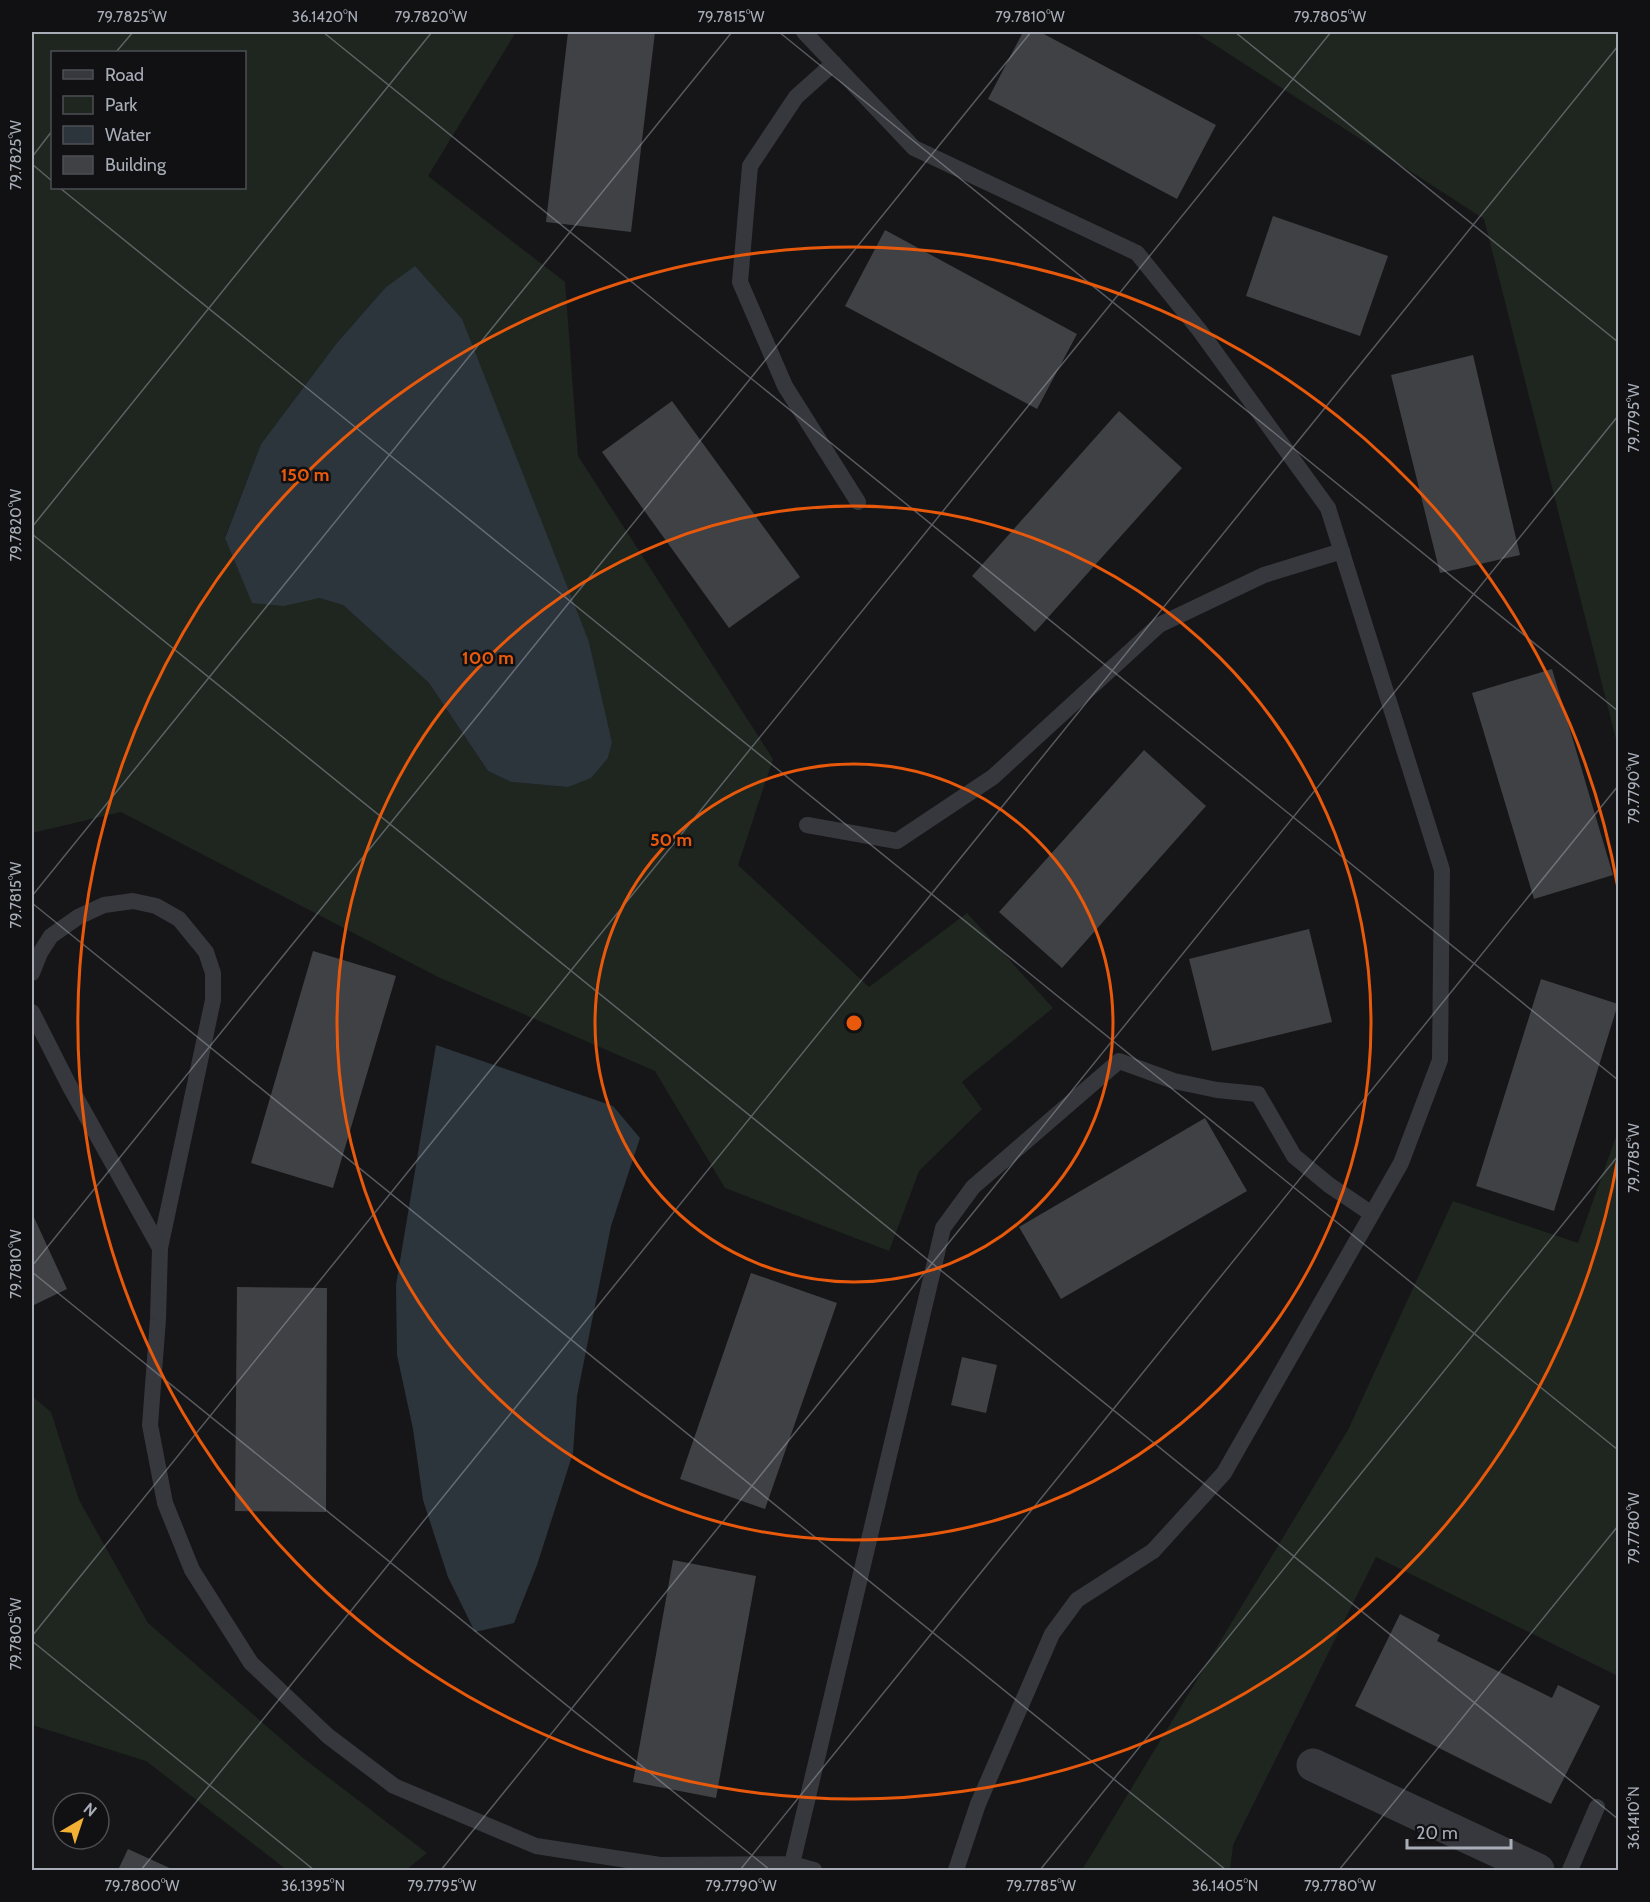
<svg xmlns="http://www.w3.org/2000/svg" width="1650" height="1902" font-family="Cabin,sans-serif">
<style>
.green{fill:#1e261f;fill-rule:evenodd}
.water{fill:#2c353c}
.building{fill:#404145}
.lines{fill:none;stroke-linecap:round;stroke-linejoin:round}
.lane{stroke:#37383d;stroke-width:16}
.street{stroke:#37383d;stroke-width:33}
.ticks{fill:none;stroke:#a8adb8;stroke-width:1.5;stroke-opacity:0.45}
.ring{fill:none;stroke:#e8590c;stroke-width:3}
.centre{fill:#e8590c;stroke:#111113;stroke-width:3}
.ring-label{font-size:18px;text-anchor:middle;font-weight:bold;fill:#e8590c;stroke:#111113;stroke-width:5;stroke-linejoin:round;paint-order:stroke}
.neatline{fill:none;stroke:#a8adb8;stroke-width:2}
.ticks-label{font-size:15px;text-anchor:middle;fill:#a8adb8}
</style>
<rect width="100%" height="100%" fill="#161618"/>
<!-- green -->
<path class="green" d="M 32,32 L 516,32 L 428,176 L 565,282 L 578,456 L 773,759 L 738,865 L 869,987 L 967,913 L 1053,1008 L 962,1082 L 982,1109 L 919,1171 L 889,1251 L 725,1188 L 655,1071 L 438,977 L 121,812 L 32,833 ZM 52,52 L 244,52 L 244,188 L 52,188 ZM 385,288 L 589,642 L 612,742 L 608,758 L 568,787 L 511,782 L 488,771 L 429,683 L 343,605 L 319,598 L 252,602 L 225,537 L 261,444 L 336,344 Z
M 1195,32 L 1618,32 L 1618,747 L 1484,219 Z
M 1618,1131 L 1618,1676 L 1376,1557 L 1233,1845 L 1230,1870 L 1082,1870 L 1348,1430 L 1453,1201 L 1578,1243 Z
M 32,1396 L 51,1412 L 79,1500 L 148,1623 L 303,1758 L 427,1853 L 406,1870 L 287,1870 L 146,1761 L 32,1725 Z"/>
<!-- water -->
<path class="water" d="M 415,266 L 462,319 L 589,642 L 612,742 L 608,758 L 591,778 L 568,787 L 511,782 L 488,771 L 429,683 L 343,605 L 319,598 L 284,606 L 252,603 L 225,538 L 261,444 L 336,344 L 385,288 Z
M 436,1045 L 613,1106 L 640,1138 L 611,1226 L 577,1396 L 573,1453 L 537,1565 L 514,1623 L 475,1632 L 448,1577 L 423,1500 L 413,1429 L 397,1355 L 396,1285 Z"/>
<!-- building -->
<path class="building" d="M 568,32 L 655,32 L 631,232 L 546,222 Z
M 1023,32 L 1040,32 L 1216,125 L 1177,199 L 988,99 Z
M 1273,216 L 1388,256 L 1360,336 L 1246,296 Z
M 885,230 L 1077,334 L 1037,409 L 845,306 Z
M 1473,355 L 1520,555 L 1440,573 L 1391,375 Z
M 672,401 L 800,577 L 729,628 L 602,452 Z
M 1119,411 L 1182,468 L 1035,632 L 972,576 Z
M 1552,669 L 1613,875 L 1534,899 L 1472,693 Z
M 1144,750 L 1206,806 L 1062,968 L 999,912 Z
M 1309,929 L 1332,1022 L 1212,1051 L 1189,959 Z
M 313,951 L 396,976 L 333,1188 L 251,1163 Z
M 1541,979 L 1618,1004 L 1554,1211 L 1476,1186 Z
M 1205,1118 L 1247,1191 L 1061,1299 L 1019,1227 Z
M 32,1213 L 67,1289 L 32,1306 Z
M 751,1273 L 837,1303 L 765,1509 L 680,1479 Z
M 237,1287 L 327,1288 L 326,1512 L 235,1511 Z
M 962,1357 L 997,1365 L 986,1413 L 951,1405 Z
M 673,1560 L 756,1576 L 716,1798 L 633,1782 Z
M 1400,1614 L 1440,1635 L 1437,1641 L 1552,1698 L 1558,1685 L 1600,1706 L 1551,1804 L 1355,1706 Z
M 128,1849 L 174,1870 L 118,1870 Z"/>
<g class="lines">
<!-- lane -->
<path class="lane" d="M 804,32 L 914,148 L 1137,253 L 1200,331 L 1328,508 L 1442,870 L 1440,1060 L 1401,1163 L 1224,1473 L 1153,1551 L 1077,1600 L 1052,1634 L 978,1804 L 956,1870
M 834,63 L 796,97 L 750,166 L 740,282 L 785,386 L 858,502
M 807,825 L 897,841 L 993,777 L 1159,625 L 1264,575 L 1342,551
M 32,973 L 40,953 L 51,936 L 78,917 L 104,905 L 133,901 L 156,906 L 179,919 L 206,952 L 213,973 L 213,1000 L 160,1248 L 158,1319 L 150,1425 L 165,1503 L 192,1570 L 251,1663 L 328,1736 L 394,1786 L 536,1846 L 660,1865 L 792,1864
M 32,1012 L 69,1085 L 160,1248
M 814,1870 L 792,1864 L 943,1228 L 973,1187 L 1119,1061 L 1174,1081 L 1217,1090 L 1258,1094 L 1294,1156 L 1329,1185 L 1372,1214
M 1570,1870 L 1597,1807"/>
<!-- street -->
<path class="street" d="M 1313,1765 L 1538,1870"/>
</g>
<!-- ticks -->
<path class="ticks" d="M 323,32 L 1618,1080M 779,32 L 1618,711M 1235,32 L 1618,342M 116,52 L 133,32M 32,157 L 52,131M 32,164 L 52,181M 60,188 L 1618,1450M 32,527 L 432,32M 32,534 L 1618,1819M 32,896 L 732,32M 32,903 L 1226,1870M 32,1266 L 1031,32M 32,1272 L 770,1870M 32,1636 L 1331,32M 32,1641 L 314,1870M 141,1870 L 1618,46M 441,1870 L 1618,416M 740,1870 L 1618,786M 1040,1870 L 1618,1156M 1339,1870 L 1618,1526"/>
<!-- distance rings -->
<g class="ring">
<circle cx="854" cy="1023" r="259"/>
<circle cx="854" cy="1023" r="517"/>
<path d="M1618 1158A776 776 0 1 1 1618 888"/>
</g>
<circle cx="854" cy="1023" r="9" class="centre"/>
<g class="ring-label">
<text x="305" y="481">150 m</text>
<text x="488" y="664">100 m</text>
<text x="671" y="846">50 m</text>
</g>
<!-- border -->
<rect width="1650" height="1902" fill="none" stroke="#111113" stroke-width="66"/>
<!-- legend -->
<rect x="51" y="51" width="195" height="138" fill="#111113" stroke="#4d4f55" stroke-width="1.5"/>
<rect x="63" y="70" width="30" height="9" fill="#37383d" stroke="#4d4f55" stroke-width="1.5"/>
<text x="105" y="81" font-size="18" fill="#a8adb8">Road</text>
<rect x="63" y="96" width="30" height="18" fill="#1e261f" stroke="#4d4f55" stroke-width="1.5"/>
<text x="105" y="111" font-size="18" fill="#a8adb8">Park</text>
<rect x="63" y="126" width="30" height="18" fill="#2c353c" stroke="#4d4f55" stroke-width="1.5"/>
<text x="105" y="141" font-size="18" fill="#a8adb8">Water</text>
<rect x="63" y="156" width="30" height="18" fill="#404145" stroke="#4d4f55" stroke-width="1.5"/>
<text x="105" y="171" font-size="18" fill="#a8adb8">Building</text>
<!-- north arrow -->
<g transform="translate(81 1821) rotate(39)"><circle r="28" fill="#111113" stroke="#4d4f55" stroke-width="1.5"/>
<path d="M0-4.5L10 22L0 15L-10 22Z" fill="#f2b134"/>
<text y="-9" font-size="16" font-weight="bold" text-anchor="middle" fill="#a8adb8">N</text>
</g>
<!-- scale -->
<path d="M1407 1839v9h104v-9" fill="none" stroke="#a8adb8" stroke-width="3"/>
<text x="1416" y="1839" font-size="18" fill="#a8adb8" stroke="#111113" stroke-width="4.5" paint-order="stroke">20 m</text>
<rect x="33" y="33" width="1584" height="1836" class="neatline"/>
<g class="ticks-label">
<text x="132" y="22">79.7825°W</text>
<text x="325" y="22">36.1420°N</text>
<text x="431" y="22">79.7820°W</text>
<text x="731" y="22">79.7815°W</text>
<text x="1030" y="22">79.7810°W</text>
<text x="1330" y="22">79.7805°W</text>
<text transform="translate(16 155) rotate(-90)" y="5">79.7825°W</text>
<text transform="translate(1634 418) rotate(-90)" y="5">79.7795°W</text>
<text transform="translate(16 525) rotate(-90)" y="5">79.7820°W</text>
<text transform="translate(1634 788) rotate(-90)" y="5">79.7790°W</text>
<text transform="translate(16 895) rotate(-90)" y="5">79.7815°W</text>
<text transform="translate(1634 1158) rotate(-90)" y="5">79.7785°W</text>
<text transform="translate(16 1264) rotate(-90)" y="5">79.7810°W</text>
<text transform="translate(1634 1528) rotate(-90)" y="5">79.7780°W</text>
<text transform="translate(16 1634) rotate(-90)" y="5">79.7805°W</text>
<text transform="translate(1634 1818) rotate(-90)" y="5">36.1410°N</text>
<text x="142" y="1891">79.7800°W</text>
<text x="313" y="1891">36.1395°N</text>
<text x="442" y="1891">79.7795°W</text>
<text x="741" y="1891">79.7790°W</text>
<text x="1041" y="1891">79.7785°W</text>
<text x="1225" y="1891">36.1405°N</text>
<text x="1340" y="1891">79.7780°W</text>
</g>
</svg>
